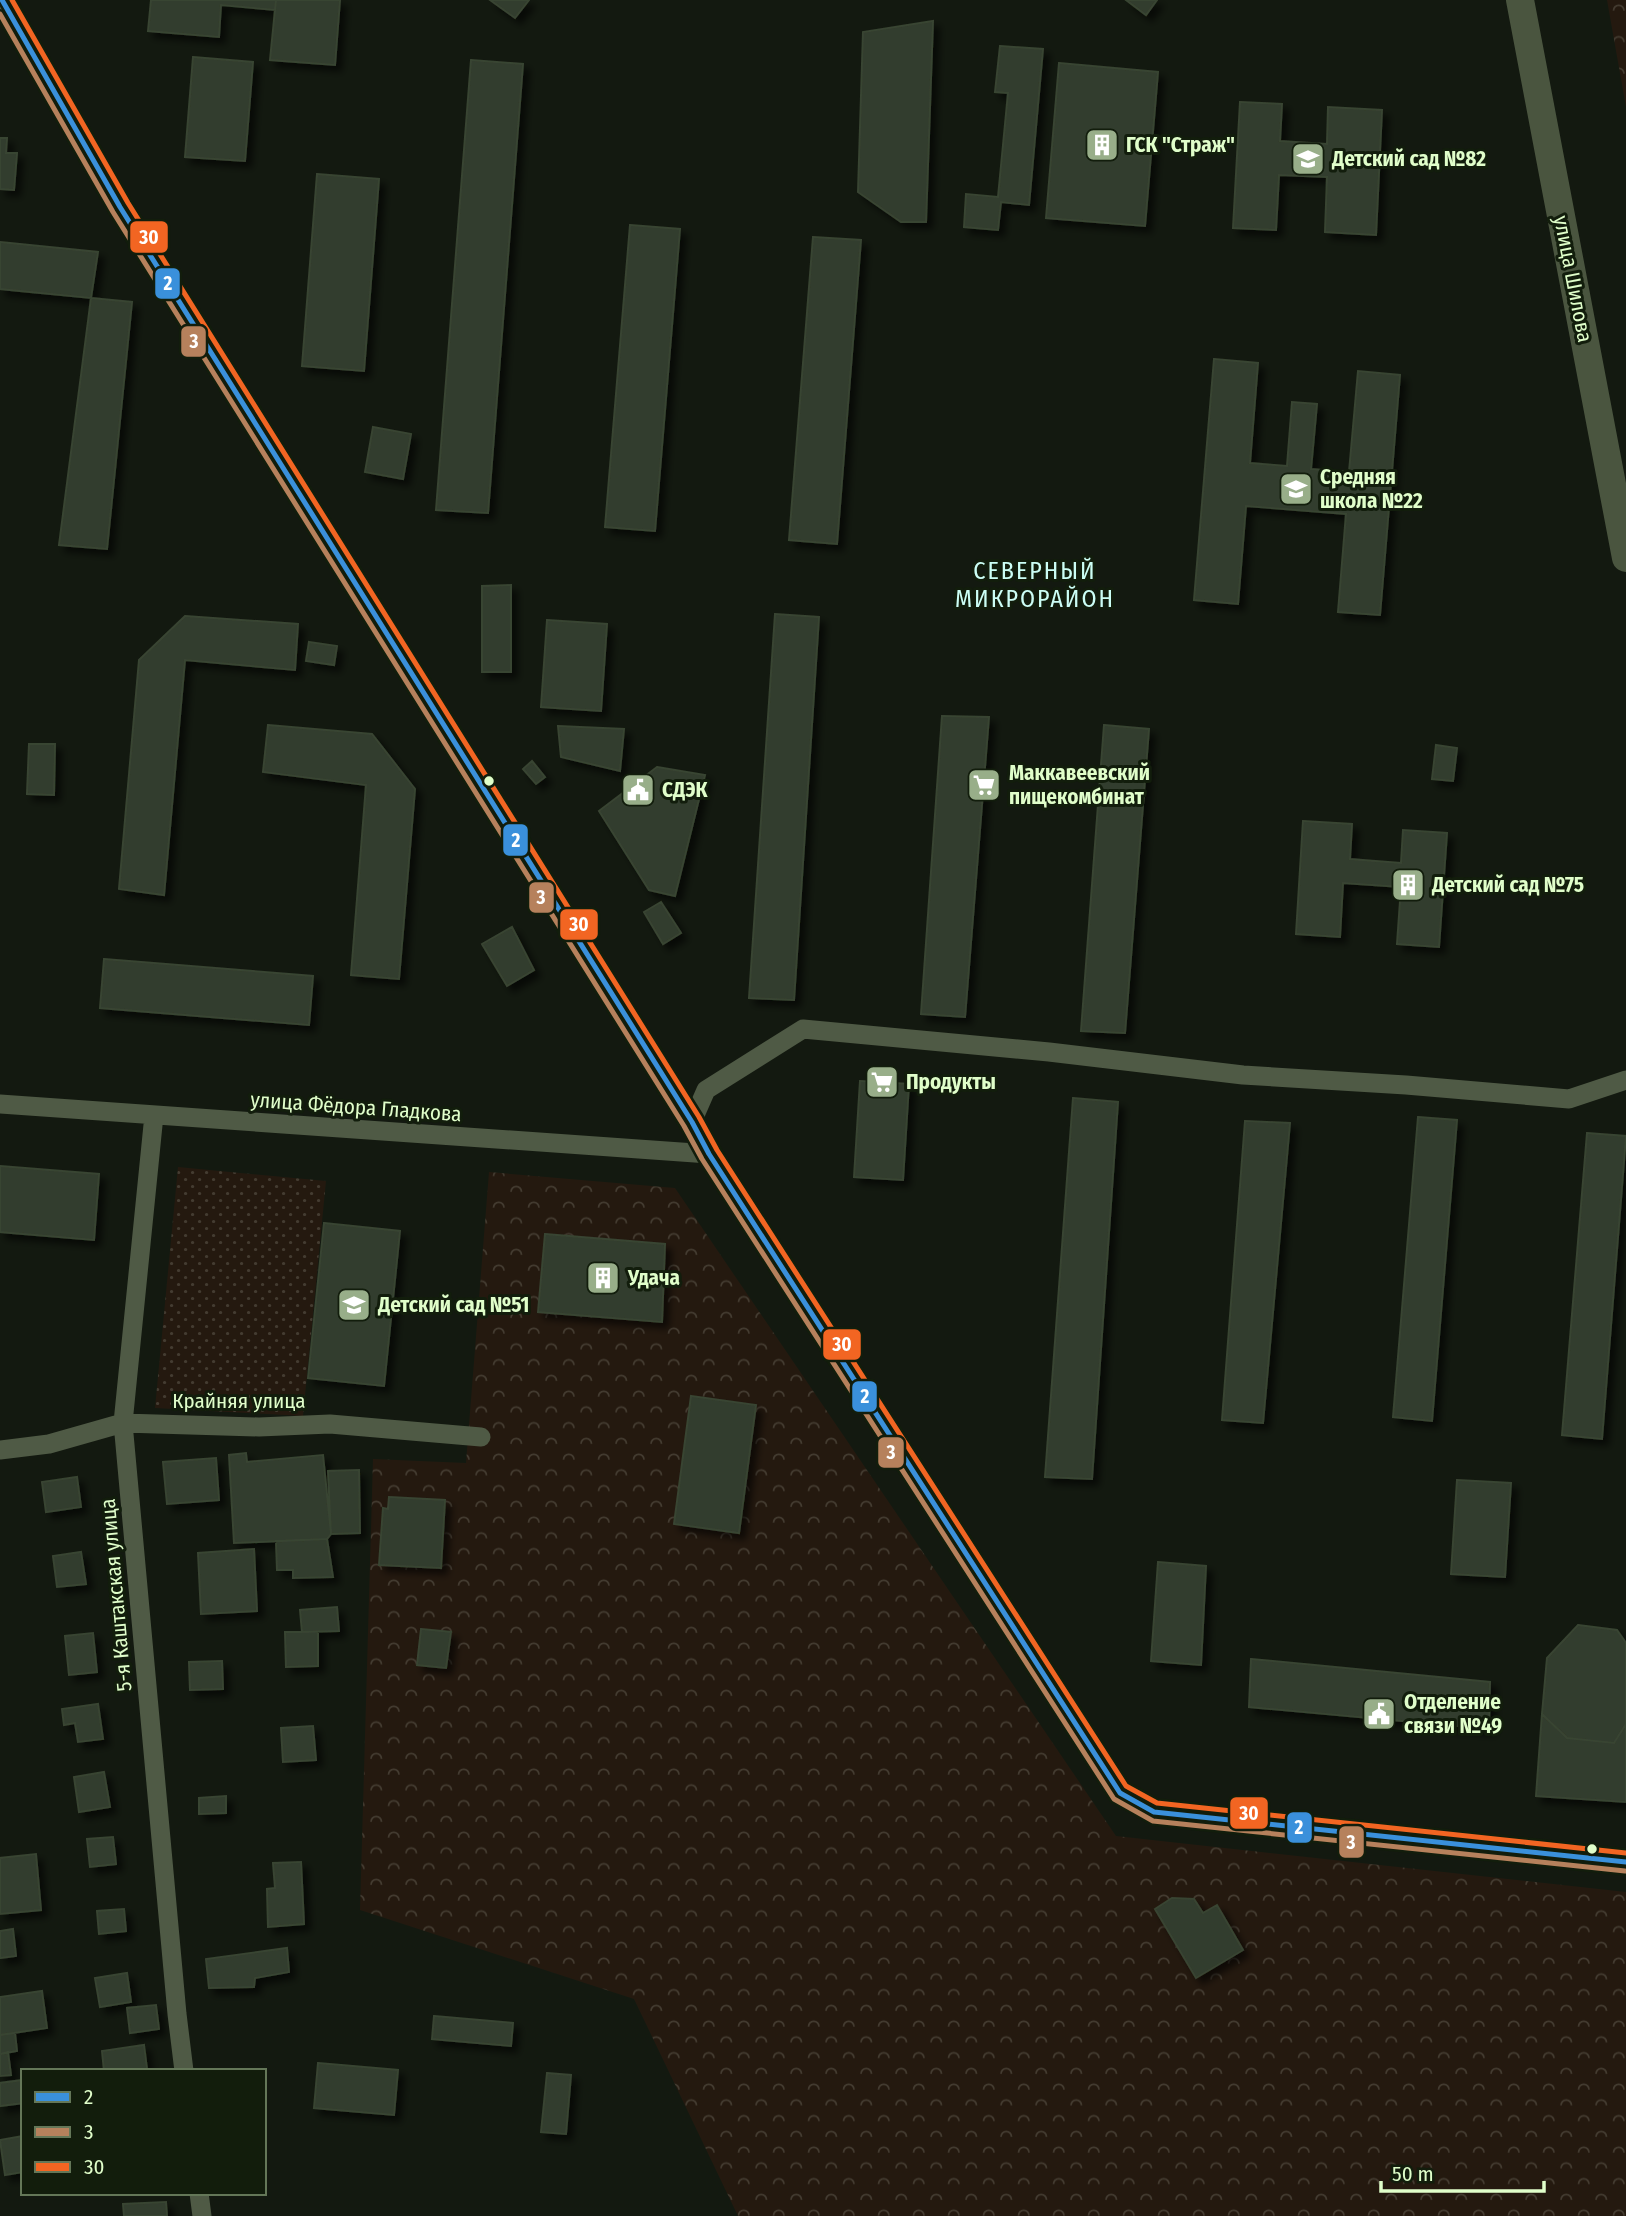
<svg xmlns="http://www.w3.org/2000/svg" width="1626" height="2216" font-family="'Fira Sans Condensed',sans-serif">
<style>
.grass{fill:url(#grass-dots)}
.forest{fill:url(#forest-crowns)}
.building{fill:#323c2d;stroke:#394432;stroke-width:2;filter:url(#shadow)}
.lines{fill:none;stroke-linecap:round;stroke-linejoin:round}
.street{stroke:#4f5a45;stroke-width:19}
.secondary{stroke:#4a553f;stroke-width:28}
.bus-1-casing{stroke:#121d0c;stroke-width:10}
.bus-2-casing{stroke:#121d0c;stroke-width:10}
.bus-3-casing{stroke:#121d0c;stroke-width:10}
.bus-1{stroke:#3a90db;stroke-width:5}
.bus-2{stroke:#b6815c;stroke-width:5}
.bus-3{stroke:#f26522;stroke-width:5}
.bus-dot{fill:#e0feca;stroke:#121d0c;stroke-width:2.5}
.labels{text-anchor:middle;stroke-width:6;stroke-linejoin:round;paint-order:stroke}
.poi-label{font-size:21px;font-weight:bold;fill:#e0feca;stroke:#121d0c;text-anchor:start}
.street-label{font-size:21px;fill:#e0feca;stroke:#121d0c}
.quarter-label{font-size:24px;letter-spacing:2px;fill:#ccfef5;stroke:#121d0c}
.line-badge{stroke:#121d0c;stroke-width:2.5}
.badge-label{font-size:19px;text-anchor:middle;font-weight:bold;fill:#fff}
</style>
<defs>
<pattern id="grass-dots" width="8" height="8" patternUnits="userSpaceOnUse" patternTransform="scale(1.75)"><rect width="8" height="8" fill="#24190f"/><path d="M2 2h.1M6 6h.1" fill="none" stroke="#443c31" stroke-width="1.8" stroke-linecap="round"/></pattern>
<pattern id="forest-crowns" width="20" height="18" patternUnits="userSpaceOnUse" patternTransform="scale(1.75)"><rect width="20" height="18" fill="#24190f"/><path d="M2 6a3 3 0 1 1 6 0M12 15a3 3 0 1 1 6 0" fill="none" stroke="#443c31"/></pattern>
<filter id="shadow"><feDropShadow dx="6" dy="6" stdDeviation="3.5" flood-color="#0009"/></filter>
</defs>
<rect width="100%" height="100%" fill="#131910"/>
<!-- grass -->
<path class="grass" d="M 178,1167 L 326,1181 L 303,1416 L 155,1408 Z"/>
<!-- forest -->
<path class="forest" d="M 1607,0 L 1626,0 L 1626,107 Z
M 489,1172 L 675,1188 L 1116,1836 L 1626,1892 L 1626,2216 L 738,2216 L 634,1999 L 360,1910 L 373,1459 L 466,1463 Z"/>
<!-- building -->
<path class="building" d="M 151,0 L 276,0 L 275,10 L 221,5 L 219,37 L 148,31 Z
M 276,0 L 340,0 L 335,65 L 270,60 Z
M 490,0 L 529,0 L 515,18 Z
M 1126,0 L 1157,0 L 1146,15 Z
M 933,21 L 926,222 L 901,222 L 858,192 L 863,32 Z
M 1000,46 L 1043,49 L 1029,205 L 1001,202 L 998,230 L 964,227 L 966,194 L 998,197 L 1008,93 L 995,92 Z
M 193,57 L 253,62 L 245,161 L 185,157 Z
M 471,60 L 523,64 L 488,513 L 436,510 Z
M 1059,63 L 1158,72 L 1145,226 L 1046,218 Z
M 1240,102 L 1282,104 L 1280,141 L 1327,144 L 1328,107 L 1382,110 L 1376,235 L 1325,232 L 1327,177 L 1279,175 L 1276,230 L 1233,228 Z
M 0,138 L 7,138 L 6,153 L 17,153 L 14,190 L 0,189 Z
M 317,174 L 379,179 L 364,371 L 302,366 Z
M 630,225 L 680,229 L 655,531 L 605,527 Z
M 813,237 L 861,240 L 837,544 L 789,540 Z
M 0,242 L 98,252 L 91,298 L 0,289 Z
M 91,298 L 132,302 L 107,549 L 59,545 Z
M 1214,359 L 1258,363 L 1250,463 L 1287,466 L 1292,402 L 1317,404 L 1311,469 L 1349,472 L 1358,371 L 1400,375 L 1380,615 L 1338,612 L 1346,514 L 1246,506 L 1238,604 L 1194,600 Z
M 373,427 L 411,434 L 403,479 L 365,472 Z
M 511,585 L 511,672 L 482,672 L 482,586 Z
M 775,614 L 819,617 L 794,1000 L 749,998 Z
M 185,616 L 298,624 L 295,670 L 185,660 L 164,895 L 119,889 L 139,660 Z
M 547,620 L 607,624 L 601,711 L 541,707 Z
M 309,642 L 337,646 L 334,665 L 306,661 Z
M 942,716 L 989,717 L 965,1017 L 921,1014 Z
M 268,725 L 372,734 L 415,789 L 399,979 L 351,975 L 366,785 L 263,772 Z
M 1104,725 L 1149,729 L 1125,1033 L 1081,1031 Z
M 558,726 L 624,729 L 620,771 L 561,757 Z
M 29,744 L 55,744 L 54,795 L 27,794 Z
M 1436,745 L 1457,748 L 1453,781 L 1432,779 Z
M 532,761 L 545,777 L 536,784 L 523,769 Z
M 657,767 L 705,775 L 675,896 L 649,890 L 599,811 Z
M 1303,821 L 1352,824 L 1350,859 L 1401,863 L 1403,830 L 1447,833 L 1439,947 L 1397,944 L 1401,887 L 1343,883 L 1340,937 L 1296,934 Z
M 661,902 L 681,933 L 663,944 L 644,912 Z
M 512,927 L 534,970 L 507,986 L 482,944 Z
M 104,959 L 313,976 L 309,1025 L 100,1008 Z
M 860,1081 L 909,1084 L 903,1180 L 854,1177 Z
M 1073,1098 L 1118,1102 L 1092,1479 L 1045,1477 Z
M 1418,1117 L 1457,1120 L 1432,1421 L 1393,1417 Z
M 1245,1121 L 1290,1123 L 1263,1423 L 1222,1420 Z
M 1587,1133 L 1626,1136 L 1602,1439 L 1562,1435 Z
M 0,1166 L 99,1174 L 94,1240 L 0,1232 Z
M 324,1223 L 400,1231 L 384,1386 L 308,1378 Z
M 545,1234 L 665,1244 L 662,1322 L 538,1312 Z
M 691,1396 L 756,1405 L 739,1533 L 674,1524 Z
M 246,1453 L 247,1462 L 323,1455 L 331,1534 L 327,1539 L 234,1543 L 229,1455 Z
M 216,1458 L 219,1500 L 167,1504 L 163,1462 Z
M 359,1470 L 360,1533 L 331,1534 L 328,1471 Z
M 77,1477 L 81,1507 L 46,1512 L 42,1482 Z
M 1457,1480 L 1511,1483 L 1505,1577 L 1451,1574 Z
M 389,1497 L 445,1500 L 441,1568 L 379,1565 L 383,1508 L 388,1509 Z
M 327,1539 L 333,1577 L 293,1578 L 293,1570 L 277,1570 L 276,1541 Z
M 254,1549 L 257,1611 L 201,1614 L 198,1553 Z
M 81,1552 L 86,1584 L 57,1587 L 53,1556 Z
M 1158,1562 L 1206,1566 L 1201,1665 L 1151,1661 Z
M 337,1607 L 339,1631 L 302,1632 L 300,1610 Z
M 1578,1625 L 1617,1630 L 1626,1643 L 1626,1724 L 1614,1743 L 1567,1738 L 1542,1714 L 1547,1658 Z
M 421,1629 L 451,1632 L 446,1668 L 417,1665 Z
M 285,1632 L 318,1632 L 318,1666 L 286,1667 Z
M 93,1633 L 97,1672 L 69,1675 L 65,1636 Z
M 1251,1659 L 1490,1682 L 1489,1729 L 1249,1707 Z
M 222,1661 L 223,1689 L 190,1690 L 189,1662 Z
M 98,1704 L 103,1739 L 78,1742 L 75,1723 L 64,1725 L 62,1709 Z
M 1542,1714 L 1567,1738 L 1614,1743 L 1626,1724 L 1626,1802 L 1536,1796 Z
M 313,1726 L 316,1760 L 283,1762 L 281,1728 Z
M 104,1772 L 110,1807 L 79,1812 L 74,1777 Z
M 226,1796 L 226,1813 L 199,1814 L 199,1798 Z
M 113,1837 L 116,1864 L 90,1867 L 87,1839 Z
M 36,1854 L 41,1910 L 0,1914 L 0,1858 Z
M 301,1862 L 304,1924 L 268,1927 L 267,1889 L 275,1888 L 273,1863 Z
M 1172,1898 L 1194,1899 L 1203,1913 L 1217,1905 L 1243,1950 L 1196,1978 L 1155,1909 Z
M 124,1909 L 126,1931 L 99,1934 L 97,1911 Z
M 13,1929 L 16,1956 L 0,1958 L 0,1931 Z
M 287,1948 L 289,1972 L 255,1978 L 254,1987 L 209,1988 L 206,1959 Z
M 127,1973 L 131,2002 L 100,2007 L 95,1978 Z
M 42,1991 L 47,2028 L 0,2035 L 0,1997 Z
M 156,2005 L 159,2029 L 130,2033 L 127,2008 Z
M 434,2016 L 513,2023 L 511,2046 L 432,2039 Z
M 15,2033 L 17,2051 L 0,2054 L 0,2035 Z
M 144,2045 L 147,2069 L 104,2071 L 102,2051 Z
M 8,2052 L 11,2075 L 0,2076 L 0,2054 Z
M 318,2063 L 398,2070 L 394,2115 L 314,2108 Z
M 547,2073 L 571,2075 L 566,2134 L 541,2132 Z
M 23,2080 L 23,2103 L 0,2106 L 0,2083 Z
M 23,2136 L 23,2172 L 5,2175 L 0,2140 Z
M 166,2202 L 167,2216 L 124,2216 L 123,2204 Z"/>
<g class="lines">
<!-- street -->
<path class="street" d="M 2,0 L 120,207 L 692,1122 L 709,1154 L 1120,1793 L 1154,1812 L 1626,1862
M 0,1104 L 709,1154
M 154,1115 L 123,1423 L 177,2014 L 184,2071
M 692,1122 L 706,1090 L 803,1029 L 1049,1052 L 1243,1075 L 1406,1085 L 1569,1099 L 1626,1080
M 0,1450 L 49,1444 L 123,1423 L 259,1427 L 330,1424 L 481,1437
M 199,2193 L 202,2216"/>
<!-- secondary -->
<path class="secondary" d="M 1520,0 L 1626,558"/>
<defs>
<path id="bus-1" d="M 2,0 L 120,207 L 692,1122 L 709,1154 L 1120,1793 L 1154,1812 L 1626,1862"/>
<path id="bus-2" d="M 0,14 L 113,212 L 684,1126 L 702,1159 L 1114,1799 L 1153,1821 L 1625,1871"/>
<path id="bus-3" d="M 12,0 L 128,203 L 699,1117 L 717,1150 L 1126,1786 L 1157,1803 L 1626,1853"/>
</defs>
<!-- bus-1 casing -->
<use href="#bus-1" class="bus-1-casing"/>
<!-- bus-2 casing -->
<use href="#bus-2" class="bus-2-casing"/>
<!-- bus-3 casing -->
<use href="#bus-3" class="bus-3-casing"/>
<!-- bus-1 -->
<use href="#bus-1" class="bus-1"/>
<!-- bus-2 -->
<use href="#bus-2" class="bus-2"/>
<!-- bus-3 -->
<use href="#bus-3" class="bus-3"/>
</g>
<!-- icons -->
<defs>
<symbol id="building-square" viewBox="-11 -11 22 22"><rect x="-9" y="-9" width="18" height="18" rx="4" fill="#98ae89" stroke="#121d0c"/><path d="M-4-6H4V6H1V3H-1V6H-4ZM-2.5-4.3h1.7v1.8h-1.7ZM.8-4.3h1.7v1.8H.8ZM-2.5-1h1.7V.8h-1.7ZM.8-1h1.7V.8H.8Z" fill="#fff"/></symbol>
<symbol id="school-square" viewBox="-11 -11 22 22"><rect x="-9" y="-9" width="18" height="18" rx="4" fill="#98ae89" stroke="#121d0c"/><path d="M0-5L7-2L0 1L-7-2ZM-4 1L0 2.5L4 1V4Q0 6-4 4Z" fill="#fff"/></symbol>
<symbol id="supermarket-square" viewBox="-11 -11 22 22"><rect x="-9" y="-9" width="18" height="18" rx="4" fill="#98ae89" stroke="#121d0c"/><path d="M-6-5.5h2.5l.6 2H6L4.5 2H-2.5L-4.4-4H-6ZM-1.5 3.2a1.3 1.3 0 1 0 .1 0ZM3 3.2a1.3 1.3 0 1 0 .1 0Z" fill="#fff"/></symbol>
<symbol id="civic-square" viewBox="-11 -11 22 22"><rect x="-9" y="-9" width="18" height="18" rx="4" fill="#98ae89" stroke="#121d0c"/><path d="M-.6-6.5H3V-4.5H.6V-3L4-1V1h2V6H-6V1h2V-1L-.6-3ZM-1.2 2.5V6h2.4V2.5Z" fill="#fff"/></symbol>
</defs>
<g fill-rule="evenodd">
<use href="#building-square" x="1083" y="126" width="38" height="38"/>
<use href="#school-square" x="1289" y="140" width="38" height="38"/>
<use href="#school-square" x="1277" y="470" width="38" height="38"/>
<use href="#supermarket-square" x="965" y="766" width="38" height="38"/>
<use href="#civic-square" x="619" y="771" width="38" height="38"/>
<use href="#building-square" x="1389" y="866" width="38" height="38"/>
<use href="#supermarket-square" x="863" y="1063" width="38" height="38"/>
<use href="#building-square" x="584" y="1259" width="38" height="38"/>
<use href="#school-square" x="335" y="1286" width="38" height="38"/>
<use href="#civic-square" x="1360" y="1695" width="38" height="38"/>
</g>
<!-- markers -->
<g class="bus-dot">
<circle cx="489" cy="781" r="6"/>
<circle cx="1592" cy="1849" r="6"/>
</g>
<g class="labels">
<!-- poi labels -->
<g class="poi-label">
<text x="1126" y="152">ГСК "Страж"</text>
<text x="1332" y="166">Детский сад №82</text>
<text x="1320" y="484">Средняя<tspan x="1320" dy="24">школа №22</tspan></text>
<text x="1009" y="780">Маккавеевский<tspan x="1009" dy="24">пищекомбинат</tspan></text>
<text x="662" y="797">СДЭК</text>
<text x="1432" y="892">Детский сад №75</text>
<text x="906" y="1089">Продукты</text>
<text x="628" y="1285">Удача</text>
<text x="378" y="1312">Детский сад №51</text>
<text x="1404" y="1709">Отделение<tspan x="1404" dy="24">связи №49</tspan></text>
</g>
<!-- street labels -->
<g class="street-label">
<text transform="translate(1573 279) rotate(79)" y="7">улица Шилова</text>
<text transform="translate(356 1107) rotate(4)" y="7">улица Фёдора Гладкова</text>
<text x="239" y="1408">Крайняя улица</text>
<text transform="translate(116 1595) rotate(-95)" y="7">5-я Каштакская улица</text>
</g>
<!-- quarter labels -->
<g class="quarter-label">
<text x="1035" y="579">СЕВЕРНЫЙ<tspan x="1035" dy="28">МИКРОРАЙОН</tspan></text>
</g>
</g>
<g class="line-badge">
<rect x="129" y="220" width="40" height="34" rx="7" fill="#f26522"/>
<rect x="154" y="267" width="27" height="33" rx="7" fill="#3a90db"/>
<rect x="180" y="325" width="27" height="33" rx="7" fill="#b6815c"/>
<rect x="502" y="823" width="27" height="34" rx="7" fill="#3a90db"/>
<rect x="528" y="881" width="27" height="33" rx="7" fill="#b6815c"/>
<rect x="559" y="908" width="40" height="33" rx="7" fill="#f26522"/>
<rect x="822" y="1328" width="40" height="33" rx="7" fill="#f26522"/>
<rect x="851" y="1380" width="27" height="33" rx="7" fill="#3a90db"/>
<rect x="877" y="1436" width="28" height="33" rx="7" fill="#b6815c"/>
<rect x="1229" y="1796" width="40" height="34" rx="7" fill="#f26522"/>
<rect x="1286" y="1811" width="27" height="33" rx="7" fill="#3a90db"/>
<rect x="1338" y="1825" width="27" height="34" rx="7" fill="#b6815c"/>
</g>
<g class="badge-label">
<text x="149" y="244">30</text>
<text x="168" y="290">2</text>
<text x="194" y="348">3</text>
<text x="516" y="847">2</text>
<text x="541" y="904">3</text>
<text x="579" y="931">30</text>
<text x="842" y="1351">30</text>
<text x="865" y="1403">2</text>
<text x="891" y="1459">3</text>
<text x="1249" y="1820">30</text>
<text x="1299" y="1834">2</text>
<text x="1351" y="1849">3</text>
</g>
<!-- legend -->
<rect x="21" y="2069" width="245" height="126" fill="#121d0c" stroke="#647758" stroke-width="2"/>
<rect x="35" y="2092" width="35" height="10" fill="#3a90db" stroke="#647758" stroke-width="2"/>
<text x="84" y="2104" font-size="21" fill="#e0feca">2</text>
<rect x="35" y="2127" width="35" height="10" fill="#b6815c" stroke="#647758" stroke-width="2"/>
<text x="84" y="2139" font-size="21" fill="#e0feca">3</text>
<rect x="35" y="2162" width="35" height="10" fill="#f26522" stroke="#647758" stroke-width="2"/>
<text x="84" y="2174" font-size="21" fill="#e0feca">30</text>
<!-- scale -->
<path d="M1381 2181v10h163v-10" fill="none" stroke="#e0feca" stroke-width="3.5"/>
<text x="1392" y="2181" font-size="21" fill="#e0feca" stroke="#121d0c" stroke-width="5" paint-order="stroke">50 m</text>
</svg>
